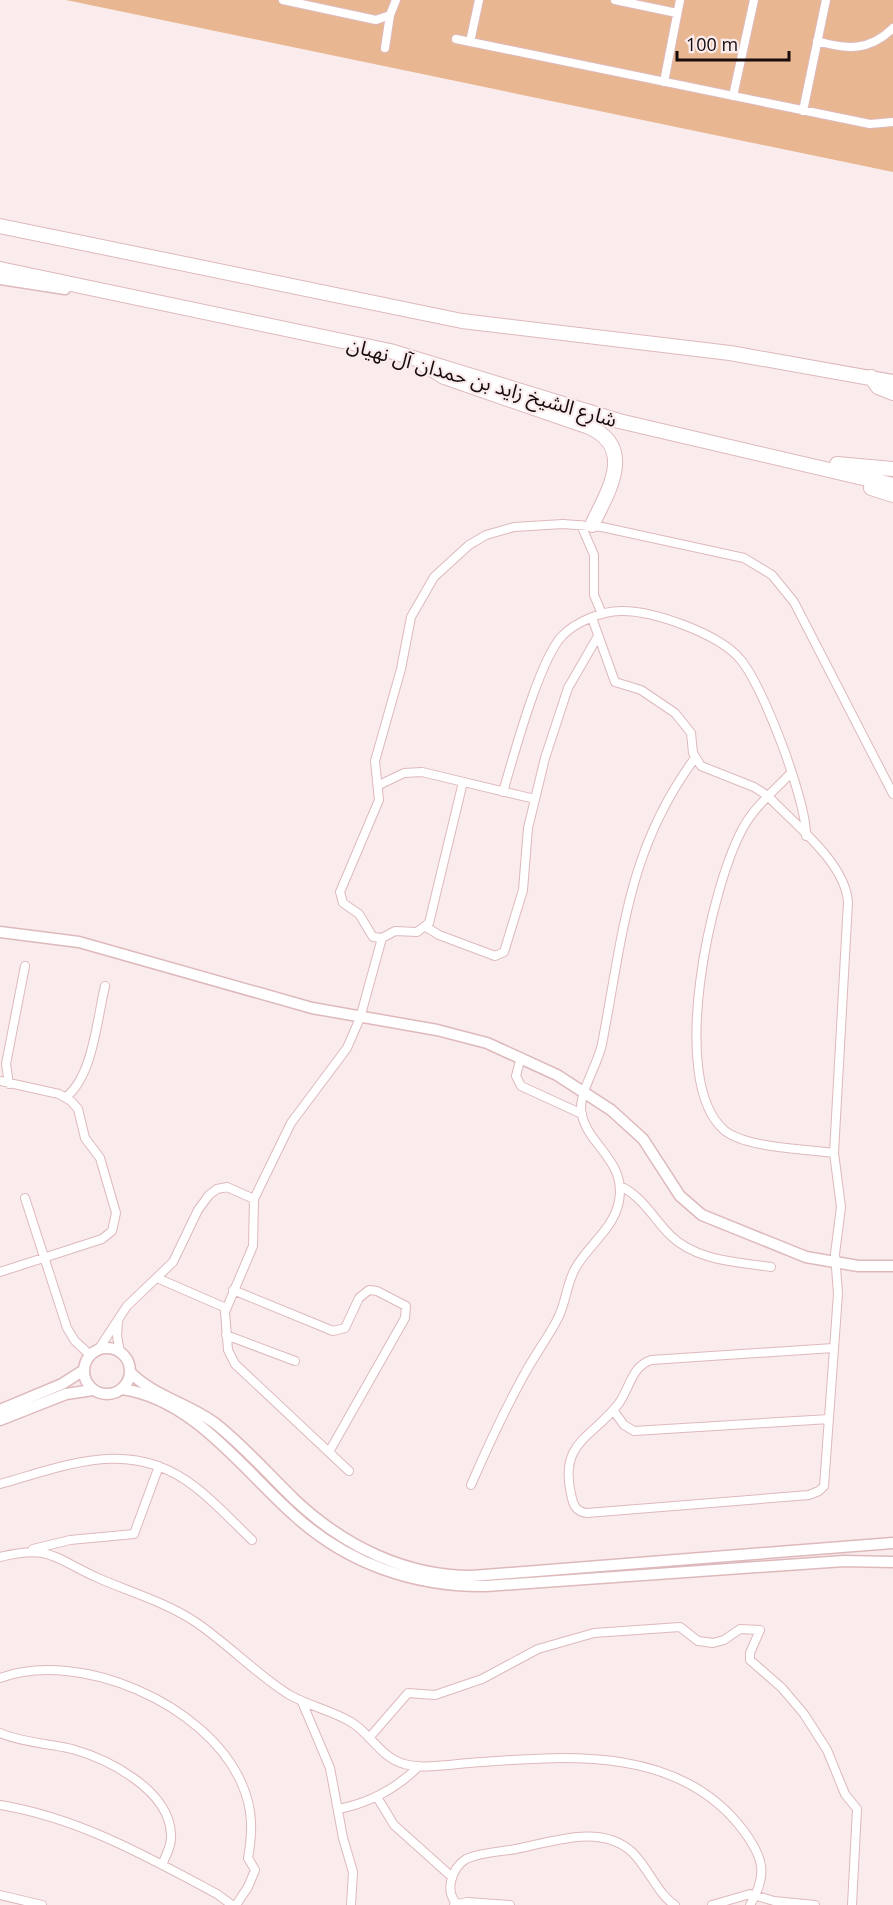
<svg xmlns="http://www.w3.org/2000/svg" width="893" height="1905" font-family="'Open Sans','Noto Sans Arabic',sans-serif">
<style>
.green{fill:#e8b791}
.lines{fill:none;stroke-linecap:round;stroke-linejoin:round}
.minor-casing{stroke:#deb9bc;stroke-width:10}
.tertiary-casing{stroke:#deb9bc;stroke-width:13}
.trunk-casing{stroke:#deb9bc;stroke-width:16}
.minor{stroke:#fff;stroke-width:8}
.tertiary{stroke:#fff;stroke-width:10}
.trunk{stroke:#fff;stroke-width:14}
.labels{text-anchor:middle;stroke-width:4.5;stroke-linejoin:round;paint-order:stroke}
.street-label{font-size:20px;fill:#180c0d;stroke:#faebec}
</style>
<rect width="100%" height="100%" fill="#faebec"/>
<!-- green -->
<path class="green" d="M 66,0 L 893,0 L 893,172 Z"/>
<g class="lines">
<defs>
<path id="minor" d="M 283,0 L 376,20 L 390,15 L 396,0
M 615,0 L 677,13
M 456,39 L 870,124 L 893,122
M 817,41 C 847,50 870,51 893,28
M 470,42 L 479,0
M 385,48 L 390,15
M 664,82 L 680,0
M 733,96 L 754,0
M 803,111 L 826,0
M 581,525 L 594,555 L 594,595 L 602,614
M 592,618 L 615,682 L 641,690 L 675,713 L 691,733 L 693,753 L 701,766 L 754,787 L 768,796 C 794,824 845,862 848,902 L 834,1153 L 841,1207 L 835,1254 L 838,1294 L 824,1486 L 819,1491 L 809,1495 L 587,1513 C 576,1512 573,1505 571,1494 C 559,1441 593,1438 619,1403 C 630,1388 631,1367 651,1360 L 833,1348
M 791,773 C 775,790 754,807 743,828 C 711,886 667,1080 724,1130 C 745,1148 806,1149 834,1153
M 463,782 L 429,923 L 417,932 L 395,931 L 382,938 L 373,937 L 359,914 L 343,903 L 340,892 L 379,800 L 375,761 L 401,669 L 411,617 L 434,577 L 469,545 L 486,535 L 514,527 L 563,524 L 602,527 L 744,558 L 772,575 L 794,602 L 893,794
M 379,785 L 404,773 L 422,772 L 535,799
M 503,792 C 513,758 540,657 563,635 C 576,622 602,611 620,611 C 653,610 719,634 740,659 C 763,685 807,802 806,836
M 426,927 L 439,935 L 495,956 L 504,952 L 523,890 L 528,828 L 545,758 L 568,688 L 598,636
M 521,1057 L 516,1076 L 521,1086 L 582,1114
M 0,1081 L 59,1094 L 71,1101 L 78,1109 L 85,1138 L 100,1158 L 116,1213 L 112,1231 L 102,1239 L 0,1272
M 9,1084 L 6,1064 L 25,966
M 66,1097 C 93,1076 97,1019 105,986
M 620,1186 C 642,1196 654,1219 670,1235 C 696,1261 737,1262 771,1267
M 25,1198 L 67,1328 L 75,1341 L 90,1355
M 157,1278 L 226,1308
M 233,1290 L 333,1331 L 345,1328 L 359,1298 L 369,1290 L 377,1291 L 406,1306 L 405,1318 L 329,1452
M 118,1320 L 117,1336 L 120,1352
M 226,1335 L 295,1361
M 98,1350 L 127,1306 L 173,1262 L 198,1210 L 209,1195 L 217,1189 L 227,1187 L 254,1199
M 613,1410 L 624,1425 L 634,1431 L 829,1419
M 349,1471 L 235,1364 L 228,1350 L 225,1312 L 253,1246 L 254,1199 L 291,1123 L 347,1048 L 360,1018 L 382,938
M 0,1484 C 68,1465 131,1437 194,1486 C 215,1502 233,1522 252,1540
M 471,1485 C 487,1448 504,1411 524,1375 C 534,1356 547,1339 557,1320 C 566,1304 566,1285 575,1269 C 587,1246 614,1229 619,1201 C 627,1158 583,1144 581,1108 C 581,1089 598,1064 602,1044 C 623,936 627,850 695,758
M 33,1549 L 70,1540 L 134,1534 L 159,1466
M 0,1557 C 51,1544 55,1559 98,1578 C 130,1592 165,1602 194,1621 C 227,1643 255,1673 288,1694 C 308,1706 331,1710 351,1722 C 371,1734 380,1757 404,1764 C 428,1770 457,1763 482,1762 C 574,1755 681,1748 743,1830 C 764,1858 768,1875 750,1905
M 0,1678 C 80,1649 206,1704 241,1782 C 253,1808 253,1831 248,1858 L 255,1870 L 248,1887 L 236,1905
M 302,1702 L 330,1768 L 343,1838 L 353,1872 L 351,1905
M 0,1733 C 23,1743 48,1743 72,1749 C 108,1759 170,1790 171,1835 C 172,1845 166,1855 162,1865
M 369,1738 L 408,1693 L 435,1695 L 482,1679 L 538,1649 L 594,1633 L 680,1627 L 698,1641 L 713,1643 L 724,1640 L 740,1629 L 760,1630 L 750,1653 L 750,1660 L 782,1688 L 804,1714 L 827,1750 L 845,1794 L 857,1809 L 852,1905
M 377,1797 L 394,1825 L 452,1877
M 0,1805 C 79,1818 148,1857 217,1894 L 232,1905
M 338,1809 C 370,1803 396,1789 419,1766
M 0,1895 L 42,1905
M 457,1904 C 444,1891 452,1868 466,1859 C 482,1852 499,1852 516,1849 C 552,1842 601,1823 632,1852 C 647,1866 659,1896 675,1905
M 454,1905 L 467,1902 L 510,1905
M 712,1905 L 750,1894 L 774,1901 L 815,1905"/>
<path id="tertiary" d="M 0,279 L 65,289
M 0,932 L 79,942 L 312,1008 L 437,1030 L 487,1043 L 557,1075 L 611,1110 L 643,1139 L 680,1196 L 702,1215 L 806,1257 L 858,1266 L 893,1266
M84 1371a23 23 0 1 1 46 0a23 23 0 1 1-46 0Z
M 130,1372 C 153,1396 190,1404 216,1424 C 245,1447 269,1475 295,1500 C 344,1546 405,1576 472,1576 L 893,1543
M 122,1389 C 194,1399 244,1471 295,1516 C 348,1564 415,1587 486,1586 L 844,1561 L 893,1562
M 0,1410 L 62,1384 L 84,1370
M 0,1420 L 66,1394 L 93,1390"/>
<path id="trunk" d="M 0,226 L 462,321 L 730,353 L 893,382
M 0,269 L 390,351 L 619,421 L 893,485
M 423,364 L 444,377 L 589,427 C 637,448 607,493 592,525
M 871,377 L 878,387 L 893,393
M 837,464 L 893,469
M 871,488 L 893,495"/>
</defs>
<!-- minor casing -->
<use href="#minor" class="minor-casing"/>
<!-- tertiary casing -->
<use href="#tertiary" class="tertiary-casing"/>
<!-- trunk casing -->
<use href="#trunk" class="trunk-casing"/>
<!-- minor -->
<use href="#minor" class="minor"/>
<!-- tertiary -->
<use href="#tertiary" class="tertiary"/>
<!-- trunk -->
<use href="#trunk" class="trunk"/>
</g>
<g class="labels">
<!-- street labels -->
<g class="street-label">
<text transform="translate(482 382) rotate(16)" y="7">شارع الشيخ زايد بن حمدان آل نهيان</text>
</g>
</g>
<!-- scale -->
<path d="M677 51v9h112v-9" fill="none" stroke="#180c0d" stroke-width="3"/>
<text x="686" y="51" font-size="18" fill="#180c0d" stroke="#faebec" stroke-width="4.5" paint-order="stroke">100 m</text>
</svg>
